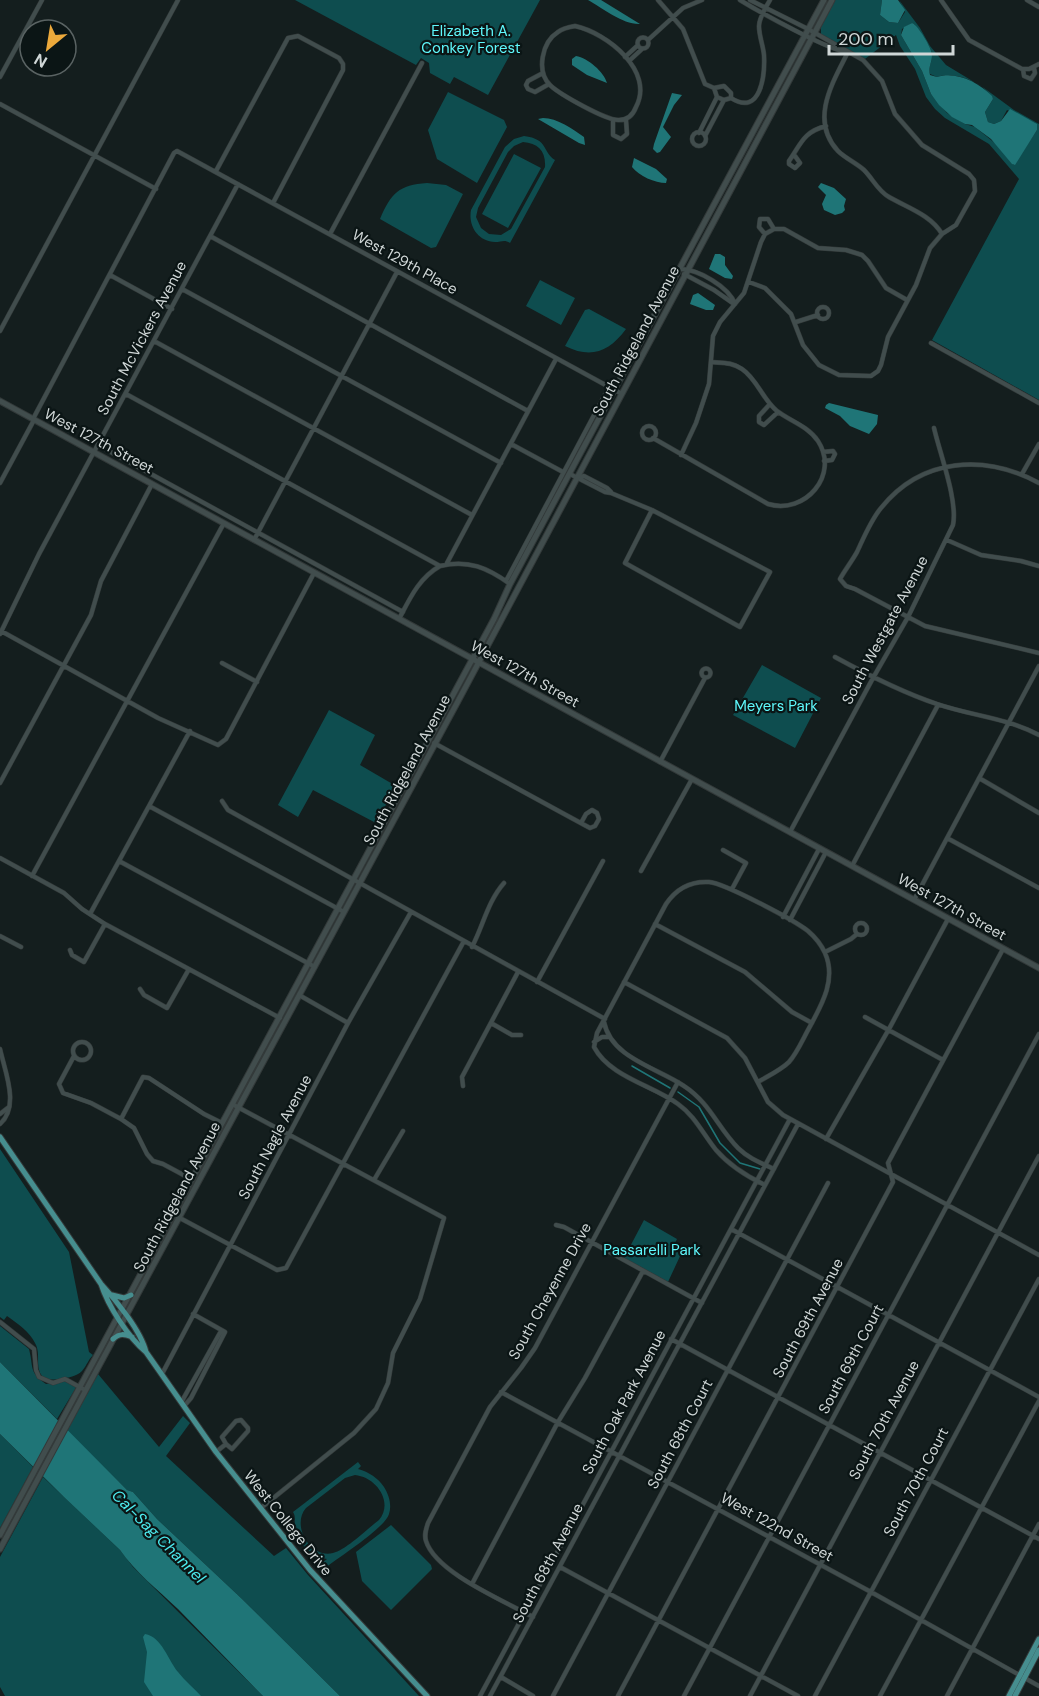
<svg xmlns="http://www.w3.org/2000/svg" width="1039" height="1696" font-family="'DM Sans',sans-serif">
<style>
.green{fill:#0e4d4f;fill-rule:evenodd}
.water{fill:#1f7577}
.lines{fill:none;stroke-linecap:round;stroke-linejoin:round}
.stream{stroke:#1f7577;stroke-width:1.5}
.street-casing{stroke:#333a3a;stroke-width:5}
.secondary-casing{stroke:#333a3a;stroke-width:7}
.primary-casing{stroke:#333a3a;stroke-width:7}
.street{stroke:#414d4d;stroke-width:4}
.secondary{stroke:#414d4d;stroke-width:5}
.primary{stroke:#468e8f;stroke-width:5}
.labels{text-anchor:middle;stroke-width:4.5;stroke-linejoin:round;paint-order:stroke}
.park-label{font-size:15px;fill:#5ff8fc;stroke:#0b1515}
.street-label{font-size:15px;fill:#d0d7d7;stroke:#0b1515}
.water-label{font-size:16px;font-style:italic;fill:#4ce9ed;stroke:#0b1515}
</style>
<rect width="100%" height="100%" fill="#141e1e"/>
<!-- green -->
<path class="green" d="M 295,0 L 540,0 L 488,95 L 454,77 L 450,84 L 430,73 L 429,63 L 421,58 L 416,65 Z
M 835,0 L 882,0 L 880,15 L 889,22 L 898,23 L 905,12 L 899,0 L 920,28 L 930,46 L 946,65 L 984,88 L 1014,110 L 1039,124 L 1039,400 L 932,340 L 1019,179 L 989,144 L 945,118 L 935,109 L 926,97 L 915,69 L 900,46 L 896,35 L 865,59 L 821,35 L 821,27 ZM 912,23 C 918,26 932,48 932,55 C 932,63 928,67 930,74 L 937,77 C 954,71 984,82 993,99 L 985,112 L 988,122 L 994,124 L 1001,121 L 1007,110 L 1035,123 L 1037,130 L 1014,165 L 996,144 L 975,127 L 965,124 L 947,113 L 931,94 L 922,71 L 901,35 L 902,29 Z
M 448,92 L 504,120 L 507,127 L 477,183 L 437,159 L 428,130 Z
M 524,136 C 549,139 542,152 555,160 L 510,243 C 504,239 502,242 495,242 C 478,241 468,226 471,210 L 505,147 L 514,139 ZM 523,142 C 538,143 546,151 545,167 L 511,229 L 501,235 L 489,234 L 481,228 L 476,217 L 478,208 L 508,152 L 514,146 Z
M 514,154 L 541,168 L 508,228 L 482,214 Z
M 427,183 L 446,185 L 463,194 L 436,247 L 431,248 L 380,219 C 391,193 399,185 427,183 Z
M 540,280 L 575,298 L 561,325 L 526,306 Z
M 589,309 L 626,329 C 609,352 591,359 565,346 L 585,310 Z
M 762,665 L 821,698 L 795,748 L 733,715 Z
M 329,710 L 375,735 L 360,765 L 396,786 L 376,823 L 313,790 L 298,817 L 278,805 Z
M 0,1149 L 69,1252 L 89,1352 L 93,1355 C 88,1360 87,1365 82,1371 C 76,1378 53,1381 45,1379 C 33,1369 42,1355 35,1343 C 30,1332 17,1323 7,1316 L 4,1320 L 0,1317 Z
M 644,1220 L 677,1239 L 672,1249 L 681,1254 L 668,1282 L 624,1258 Z
M 0,1326 L 29,1349 C 34,1368 28,1371 46,1384 L 64,1381 L 77,1386 L 57,1419 L 0,1362 Z
M 98,1374 L 159,1447 L 183,1416 L 190,1423 L 166,1456 L 274,1556 L 286,1548 L 308,1575 L 419,1696 L 340,1696 L 241,1598 L 157,1519 L 133,1492 L 127,1490 L 67,1431 Z
M 0,1434 L 33,1467 L 0,1528 Z
M 358,1462 L 361,1466 L 358,1469 C 369,1472 378,1478 384,1487 C 389,1495 392,1505 389,1514 C 385,1528 339,1557 325,1568 L 322,1563 L 327,1559 C 310,1556 297,1543 295,1526 C 294,1519 296,1517 293,1512 ZM 355,1475 C 376,1477 394,1502 379,1520 C 367,1529 346,1550 333,1553 C 310,1559 291,1525 306,1508 L 345,1478 Z
M 43,1477 L 120,1550 L 133,1567 L 263,1696 L 5,1696 L 0,1687 L 0,1557 Z
M 391,1525 L 431,1565 L 432,1569 L 391,1610 L 362,1581 L 356,1552 Z"/>
<!-- water -->
<path class="water" d="M 588,0 L 601,0 L 640,24 C 624,25 602,8 588,0 Z
M 882,0 L 898,0 L 905,10 L 898,23 L 889,22 L 880,15 Z
M 912,23 C 918,25 932,48 932,55 C 932,63 928,67 930,75 L 937,77 C 956,71 978,82 992,96 L 993,99 L 985,112 L 988,122 L 994,124 L 1001,121 L 1010,109 L 1037,124 L 1037,130 L 1015,165 L 1012,164 L 991,139 L 972,125 L 965,124 L 952,117 L 939,105 L 931,94 L 922,71 L 901,35 L 904,27 Z
M 576,56 C 588,58 604,72 607,83 L 587,75 L 572,65 L 572,59 Z
M 672,93 L 682,95 L 674,105 L 663,127 L 671,137 L 660,152 L 657,153 L 653,149 L 654,144 Z
M 543,118 C 557,118 573,129 584,137 L 585,145 L 579,143 L 538,119 Z
M 634,158 L 656,169 L 667,179 L 666,183 C 655,183 639,176 632,167 Z
M 821,183 L 834,188 L 846,199 L 844,206 L 845,210 L 842,213 L 835,215 L 824,210 L 822,204 L 826,195 L 818,187 Z
M 715,254 L 720,254 L 725,257 L 725,265 L 733,276 L 732,279 L 725,278 L 709,269 Z
M 698,293 L 715,305 L 713,310 L 706,310 L 690,304 L 693,295 Z
M 829,403 L 878,415 L 877,424 L 869,434 L 850,426 L 840,416 L 825,408 L 826,405 Z
M 0,1362 L 127,1490 L 133,1492 L 157,1519 L 241,1598 L 340,1696 L 263,1696 L 256,1689 C 230,1662 204,1636 178,1609 C 158,1590 135,1572 120,1550 L 65,1498 L 0,1434 Z
M 145,1634 C 162,1637 168,1660 178,1672 C 185,1681 194,1688 201,1696 L 153,1696 L 144,1682 L 147,1652 L 143,1637 Z"/>
<g class="lines">
<!-- stream -->
<path class="stream" d="M 632,1066 L 670,1088
M 678,1092 L 699,1107 L 720,1143 L 740,1163 L 760,1169"/>
<defs>
<path id="street" d="M 658,0 L 683,29 L 705,84 L 714,88 L 724,86 L 731,93 L 731,98 L 724,100 L 717,97 L 714,88
M 740,0 C 758,11 831,52 848,52
M 941,0 L 969,40 L 1022,69 L 1029,69 L 1039,64
M 1027,0 L 1039,7
M 575,26 C 607,33 655,71 636,107 C 633,115 627,120 619,120 C 607,121 559,94 550,85 C 536,71 542,42 558,32 C 563,28 569,27 575,26 Z
M637.5 43a5.5 5.5 0 1 1 11 0a5.5 5.5 0 1 1-11 0Z
M 648,40 L 683,8 L 702,0
M 848,52 C 833,82 809,120 838,151 C 845,158 856,163 864,170 C 873,179 878,191 889,197 C 908,208 931,215 942,234
M 625,57 L 638,45
M 629,61 L 642,49
M 1023,69 L 1024,76 L 1031,79 L 1035,73 L 1034,68
M 543,73 L 528,81 L 526,85 L 528,89 L 535,92 L 549,84
M 0,77 L 42,0
M 731,98 C 761,117 765,75 764,55 C 763,45 759,36 759,26 C 759,18 766,7 770,0
M 0,104 L 156,189
M 613,121 L 613,135 L 621,139 L 627,134 L 626,120
M692 139a7 7 0 1 1 14 0a7 7 0 1 1-14 0Z
M 699,133 L 717,97
M 705,136 L 724,100
M 795,156 L 800,163 L 795,168 L 789,164 L 789,161 C 801,144 803,132 826,126
M 216,171 L 288,38 L 298,36 L 339,58 L 343,64 L 343,70 L 273,203
M 330,234 L 422,63
M 765,234 L 759,227 L 760,219 L 768,219 L 774,229
M 210,236 L 528,411
M 680,269 C 698,269 729,287 735,304
M 684,274 L 714,290 L 734,304
M 110,275 L 172,309
M 749,282 L 765,288 L 791,314 L 803,345 L 819,365 L 839,375 L 871,376 L 878,371 L 881,365 L 888,337 L 916,285 L 930,248 L 942,234 L 956,225 L 975,191 L 974,180 L 969,174 L 922,145 L 895,114 L 882,81 L 863,60 L 808,29 L 750,0
M 182,289 L 501,463
M817 313a6 6 0 1 1 12 0a6 6 0 1 1-12 0Z
M 796,322 L 818,315
M 0,331 L 178,0
M 154,341 L 472,515
M 931,343 L 1039,403
M 126,394 L 440,566 C 468,559 488,568 510,584
M 770,404 L 759,416 L 759,422 L 764,425 L 778,412
M 33,419 L 174,153 L 177,151 L 622,394
M642 433a7 7 0 1 1 14 0a7 7 0 1 1-14 0Z
M 653,438 L 768,504 C 805,515 840,475 818,441 C 808,426 790,421 777,411 C 763,400 757,379 742,369 C 732,362 722,363 711,362
M 511,444 L 563,472
M 98,445 L 403,612
M 823,452 L 833,451 L 835,454 L 832,460 L 824,461
M 681,455 L 696,423 L 709,384 L 713,336 L 720,322 L 744,293 L 761,242 L 765,234 L 774,229 L 784,229 L 818,248 L 846,250 L 862,255 L 868,261 L 886,288 L 907,300
M 570,474 L 605,492 L 611,493 L 652,510 L 770,572 L 740,627 L 625,563 L 652,510
M 1022,474 L 1039,444
M 577,478 L 584,476 L 607,488 L 611,492
M 0,483 L 34,420
M 1039,483 C 985,454 922,457 881,508 C 871,520 864,537 857,552 C 852,561 845,570 840,579 L 846,586 L 855,589 L 925,626 L 1039,653
M 254,540 L 397,272
M 947,540 L 981,555 L 1021,561 L 1039,566
M 447,563 L 556,359
M 506,581 L 609,387
M 399,619 C 410,598 419,578 440,566
M 1,631 L 158,718 L 218,745 L 226,739 L 314,573
M 0,634 L 39,554 L 238,184
M 835,657 C 868,675 901,692 937,704 C 972,716 1004,717 1039,735
M 222,663 L 257,682
M701.5 673a4.5 4.5 0 1 1 9 0a4.5 4.5 0 1 1-9 0Z
M 434,743 L 566,815 L 590,828 L 595,826 L 599,819 L 597,813 L 592,810 L 586,814 L 581,823
M 660,762 L 705,678
M 979,778 L 1039,813
M 0,783 L 91,615 L 101,581 L 152,484
M 222,801 L 228,810 L 605,1019
M 149,806 L 344,912
M 790,832 L 873,678 L 908,617 L 953,525 C 958,501 940,454 934,428
M 947,838 L 1039,888
M 723,850 L 746,863 L 732,889
M 0,858 L 64,893 L 82,909 L 105,924 L 280,1018
M 119,861 L 315,967
M 852,866 L 938,705
M 641,871 L 692,779
M 32,876 L 224,523
M 914,900 L 1039,666
M 90,914 L 190,731
M 783,917 L 819,849
M 790,920 L 826,852
M855 929a6 6 0 1 1 12 0a6 6 0 1 1-12 0Z
M 655,924 L 745,972 L 792,1012 L 812,1023
M 0,936 L 21,947
M 472,947 C 483,926 488,901 504,883
M 70,950 L 72,955 L 84,962 L 105,924
M 825,952 L 851,939 L 857,934
M 537,982 L 603,861
M 624,982 L 727,1038 L 745,1058 L 768,1102 L 783,1115 L 1039,1255
M 140,989 L 144,995 L 167,1008 L 189,969
M 299,995 L 348,1023
M 865,1017 L 943,1060
M 604,1022 C 611,1058 658,1068 684,1086 C 710,1103 718,1128 738,1148 C 748,1158 761,1163 774,1169
M 491,1023 L 512,1035 L 521,1035
M 594,1042 L 602,1037 L 609,1037
M73 1051a9 9 0 1 1 18 0a9 9 0 1 1-18 0Z
M 0,1049 C 5,1072 20,1106 0,1124
M 74,1056 L 59,1084 L 63,1093 L 91,1103 L 121,1119 L 134,1128 L 147,1154 L 153,1161 L 163,1164 L 191,1179
M 758,1082 C 768,1076 781,1070 789,1062 C 797,1053 802,1041 808,1030 C 821,1006 837,980 825,953 C 821,944 815,937 808,931 C 794,920 724,883 709,882 C 691,881 676,889 666,904 L 597,1033 L 594,1047 C 610,1077 652,1085 678,1104 C 695,1116 703,1134 716,1150 C 730,1166 746,1176 765,1185
M 463,1086 L 462,1077 L 518,972
M 232,1104 L 444,1218 L 420,1299 L 393,1353 L 388,1383 L 376,1409 L 354,1433 L 261,1508
M 0,1114 L 9,1107
M 121,1119 L 143,1077 L 149,1078 L 204,1114 L 222,1123
M 826,1139 L 889,1029 L 948,919
M 374,1180 L 403,1131
M 178,1217 L 277,1270 L 286,1268 L 464,941
M 556,1225 L 564,1227 L 702,1303
M 731,1229 L 1039,1397
M 0,1322 L 34,1349 L 36,1370 L 39,1377 L 53,1383 L 65,1379 L 85,1390
M 671,1339 L 1039,1539
M 162,1374 L 348,1023 L 411,912
M 501,1392 L 871,1592 L 1039,1686
M 182,1401 L 221,1331
M 185,1405 L 191,1398 L 225,1332 L 193,1314
M 216,1452 L 226,1444 L 232,1449 L 248,1431 L 248,1428 L 241,1420 L 236,1421 L 222,1437 L 226,1444
M 560,1567 L 798,1696
M 472,1584 L 558,1422 L 585,1378 L 643,1271
M 533,1617 C 505,1601 436,1573 426,1541 C 424,1535 426,1529 428,1523 L 490,1407 L 521,1368 L 535,1348 L 678,1082
M 501,1677 L 533,1696
M 480,1696 L 790,1119
M 490,1696 L 798,1124
M 553,1696 L 828,1183
M 618,1696 L 893,1182 L 888,1163 L 1003,949
M 684,1696 L 1039,1034
M 750,1696 L 1039,1156
M 815,1696 L 1039,1279
M 880,1696 L 1039,1401
M 947,1696 L 1039,1524"/>
<path id="secondary" d="M 0,401 L 1039,968
M 0,1535 L 494,619 L 510,584 L 824,0
M 0,1549 L 457,703 L 832,0"/>
<path id="primary" d="M 0,1137 L 101,1284 C 116,1300 141,1331 146,1352
M 101,1284 C 108,1306 128,1337 146,1352 L 216,1452 L 310,1570 L 427,1696
M 112,1295 L 124,1298 L 131,1295
M 113,1339 C 120,1333 124,1334 132,1337
M 1009,1696 L 1039,1639
M 1015,1696 L 1039,1650"/>
</defs>
<!-- street casing -->
<use href="#street" class="street-casing"/>
<!-- secondary casing -->
<use href="#secondary" class="secondary-casing"/>
<!-- primary casing -->
<use href="#primary" class="primary-casing"/>
<!-- street -->
<use href="#street" class="street"/>
<!-- secondary -->
<use href="#secondary" class="secondary"/>
<!-- primary -->
<use href="#primary" class="primary"/>
</g>
<g class="labels">
<!-- park labels -->
<g class="park-label">
<text x="471" y="36">Elizabeth A.<tspan x="471" dy="17">Conkey Forest</tspan></text>
<text x="776" y="711">Meyers Park</text>
<text x="652" y="1255">Passarelli Park</text>
</g>
<!-- street labels -->
<g class="street-label">
<text transform="translate(405 262) rotate(29)" y="5">West 129th Place</text>
<text transform="translate(142 338) rotate(-62)" y="5">South McVickers Avenue</text>
<text transform="translate(636 341) rotate(-62)" y="5">South Ridgeland Avenue</text>
<text transform="translate(99 441) rotate(28)" y="5">West 127th Street</text>
<text transform="translate(885 630) rotate(-62)" y="5">South Westgate Avenue</text>
<text transform="translate(525 674) rotate(29)" y="5">West 127th Street</text>
<text transform="translate(407 770) rotate(-62)" y="5">South Ridgeland Avenue</text>
<text transform="translate(952 907) rotate(29)" y="5">West 127th Street</text>
<text transform="translate(275 1137) rotate(-62)" y="5">South Nagle Avenue</text>
<text transform="translate(177 1197) rotate(-62)" y="5">South Ridgeland Avenue</text>
<text transform="translate(550 1291) rotate(-61)" y="5">South Cheyenne Drive</text>
<text transform="translate(808 1318) rotate(-62)" y="5">South 69th Avenue</text>
<text transform="translate(851 1359) rotate(-62)" y="5">South 69th Court</text>
<text transform="translate(624 1402) rotate(-62)" y="5">South Oak Park Avenue</text>
<text transform="translate(884 1420) rotate(-62)" y="5">South 70th Avenue</text>
<text transform="translate(680 1434) rotate(-62)" y="5">South 68th Court</text>
<text transform="translate(916 1482) rotate(-62)" y="5">South 70th Court</text>
<text transform="translate(288 1523) rotate(51)" y="5">West College Drive</text>
<text transform="translate(777 1527) rotate(29)" y="5">West 122nd Street</text>
<text transform="translate(548 1563) rotate(-62)" y="5">South 68th Avenue</text>
</g>
<!-- water labels -->
<g class="water-label">
<text transform="translate(159 1536) rotate(45)" y="6">Cal-Sag Channel</text>
</g>
</g>
<!-- north arrow -->
<g transform="translate(48 48) rotate(210)"><circle r="28" fill="#0b1515" stroke="#5a6363" stroke-width="1.5"/>
<path d="M0-4.5L10 22L0 15L-10 22Z" fill="#eca93b"/>
<text y="-9" font-size="16" font-weight="bold" text-anchor="middle" fill="#d0d7d7">N</text>
</g>
<!-- scale -->
<path d="M829 45v9h124v-9" fill="none" stroke="#d0d7d7" stroke-width="3"/>
<text x="838" y="45" font-size="18" fill="#d0d7d7" stroke="#0b1515" stroke-width="4.5" paint-order="stroke">200 m</text>
</svg>
